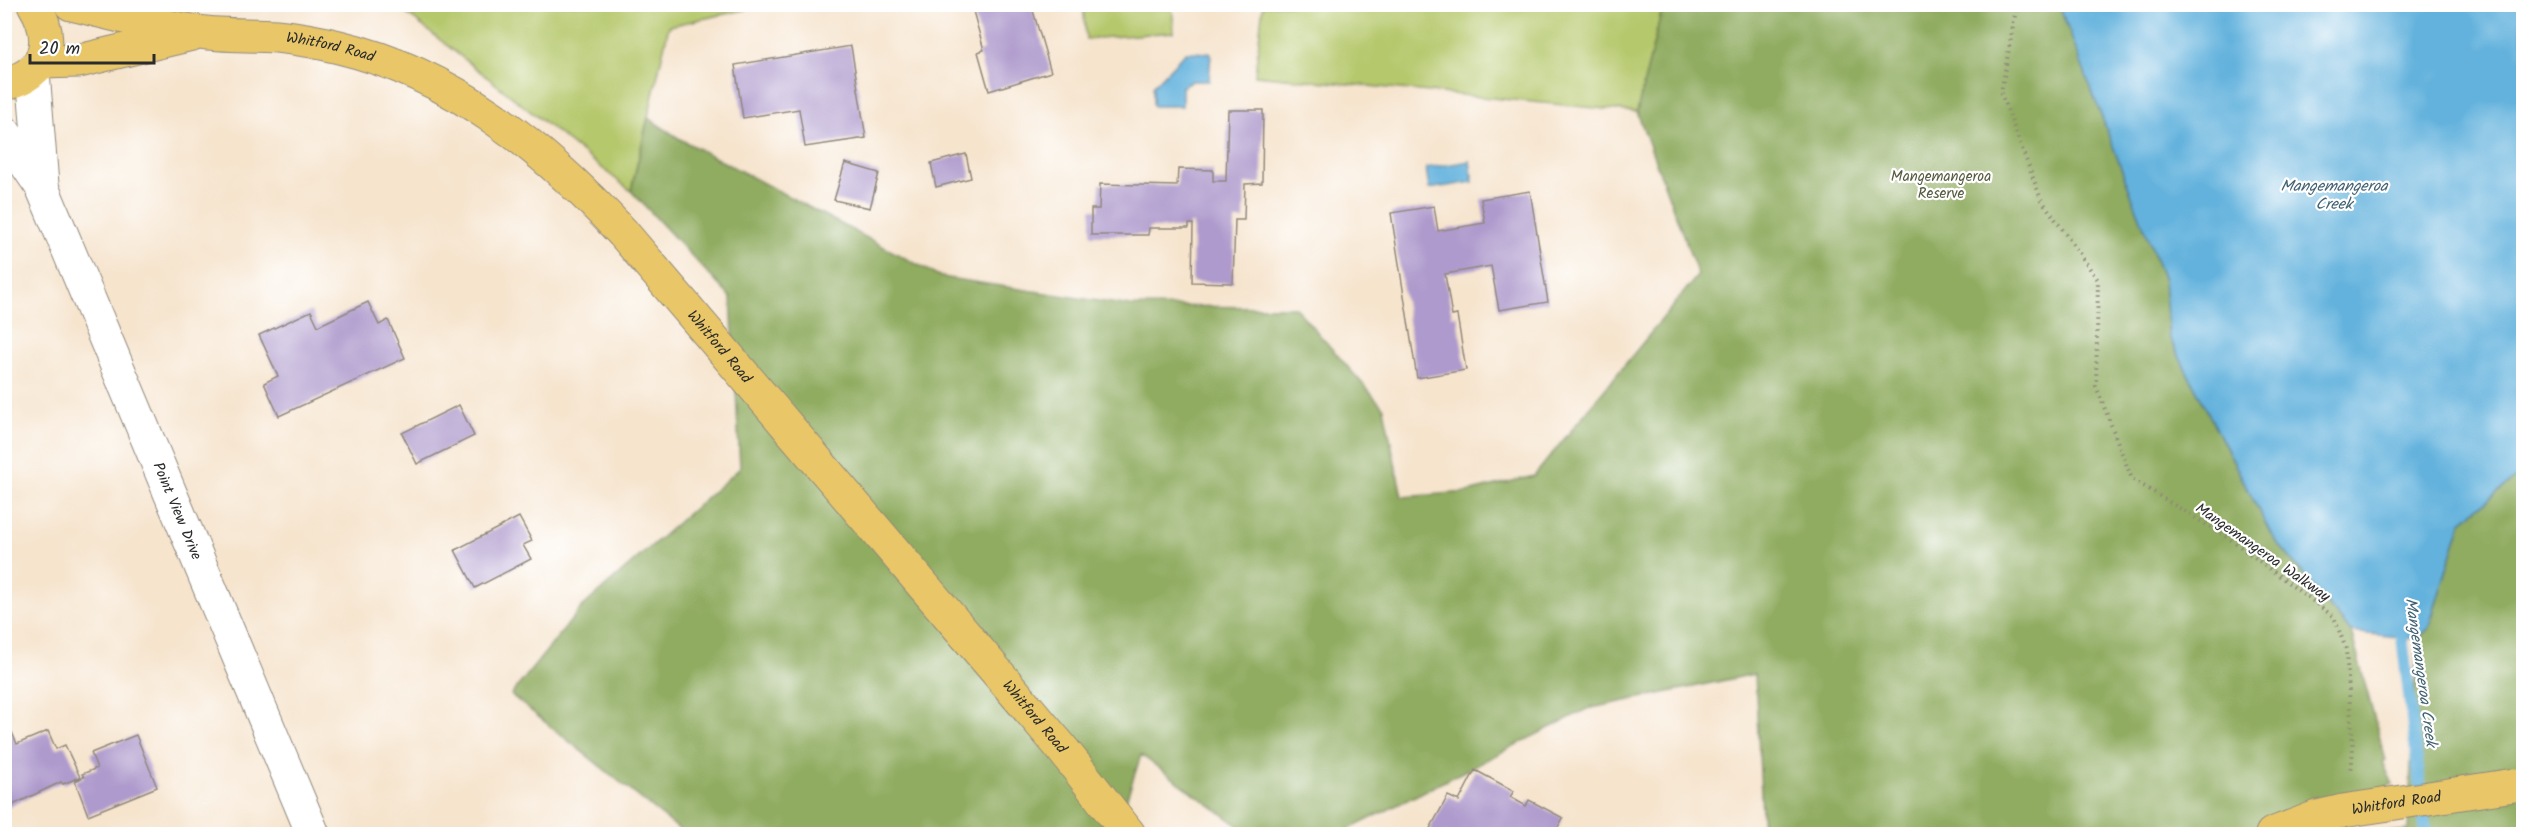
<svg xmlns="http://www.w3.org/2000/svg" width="2528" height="839" font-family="Kalam,sans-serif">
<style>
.green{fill:#b5c86c;stroke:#707a4c;stroke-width:1.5}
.forest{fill:#90ac60;stroke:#5e6c46;stroke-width:1.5}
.water{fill:#63b2dd;stroke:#476e84;stroke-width:1.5}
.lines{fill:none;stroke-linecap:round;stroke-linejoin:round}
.stream{stroke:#63b2dd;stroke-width:12}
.building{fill:#ae9acc}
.minor-casing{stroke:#90887c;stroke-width:35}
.major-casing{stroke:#90887c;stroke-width:35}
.path{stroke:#90887c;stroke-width:4;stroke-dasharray:1.5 4.5;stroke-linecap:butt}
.minor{stroke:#fff;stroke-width:33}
.major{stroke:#e9c769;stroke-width:33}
.major-bridge-casing{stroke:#90887c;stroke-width:35;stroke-linecap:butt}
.major-bridge{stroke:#e9c769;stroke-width:33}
.labels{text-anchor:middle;stroke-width:4.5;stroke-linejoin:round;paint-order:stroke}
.street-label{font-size:15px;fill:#2b2b2b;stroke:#fff}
.park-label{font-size:15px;fill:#545a3e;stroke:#fff}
.water-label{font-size:16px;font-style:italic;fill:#416172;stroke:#fff}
</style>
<rect width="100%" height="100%" fill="#fff"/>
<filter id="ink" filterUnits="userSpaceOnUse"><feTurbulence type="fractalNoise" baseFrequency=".0167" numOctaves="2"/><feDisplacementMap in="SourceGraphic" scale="12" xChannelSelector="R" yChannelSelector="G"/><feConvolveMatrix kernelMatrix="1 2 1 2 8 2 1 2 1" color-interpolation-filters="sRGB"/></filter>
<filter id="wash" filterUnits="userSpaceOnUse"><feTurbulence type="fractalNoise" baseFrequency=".008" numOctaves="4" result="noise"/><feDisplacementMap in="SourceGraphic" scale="24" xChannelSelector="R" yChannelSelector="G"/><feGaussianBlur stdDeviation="1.35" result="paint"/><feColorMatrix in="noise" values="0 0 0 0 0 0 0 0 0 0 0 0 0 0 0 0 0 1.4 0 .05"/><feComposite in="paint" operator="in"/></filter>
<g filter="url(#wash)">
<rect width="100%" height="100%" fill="#f6e4cd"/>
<!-- green -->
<path class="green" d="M 396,5 L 767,5 L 669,26 L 631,191 Z
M 1083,5 L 1172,5 L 1174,32 L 1086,39 Z
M 1263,5 L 1663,5 L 1637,112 L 1255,75 Z"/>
<!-- forest -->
<path class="forest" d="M 2059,4 L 2164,280 L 2169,337 L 2272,536 L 2351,632 L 2386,761 L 2383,763 L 2393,784 L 2266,834 L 1763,834 L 1755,674 L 1587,709 L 1340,834 L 1250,834 L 1141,755 L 1115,834 L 685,834 L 511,695 L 581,608 L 740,468 L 731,298 L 631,191 L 648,118 L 680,139 L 941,277 L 1131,306 L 1295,307 L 1384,408 L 1402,497 L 1467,492 L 1534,476 L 1698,275 L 1637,112 L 1663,5 Z
M 2523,472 L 2523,834 L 2374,834 L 2408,830 L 2417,639 L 2428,629 L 2462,521 Z"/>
<!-- water -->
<path class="water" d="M 2059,5 L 2523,5 L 2523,472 L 2462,521 L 2428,629 L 2417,639 L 2351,632 L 2272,536 L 2169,337 L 2164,280 Z
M 1186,52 L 1211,53 L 1209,81 L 1192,81 L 1182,87 L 1182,106 L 1153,106 L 1153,86 Z
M 1470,161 L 1473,182 L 1429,189 L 1426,168 Z"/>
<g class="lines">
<!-- stream -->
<path class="stream" d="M 2400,621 L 2426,834"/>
</g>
<g id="blocks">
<!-- building -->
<path class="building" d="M 971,4 L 1031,4 L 1051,72 L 989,91 L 978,52 L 984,50 Z
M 851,46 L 866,138 L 805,147 L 799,109 L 743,118 L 735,65 Z
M 1228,110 L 1263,110 L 1262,183 L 1245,184 L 1244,220 L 1235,220 L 1233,283 L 1192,282 L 1193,224 L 1189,224 L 1189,228 L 1149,228 L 1148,235 L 1091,235 L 1091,209 L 1099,209 L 1100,184 L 1177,186 L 1178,169 L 1213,170 L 1213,181 L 1226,181 Z
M 966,154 L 971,178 L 936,187 L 931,163 Z
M 845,163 L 879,173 L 870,208 L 834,200 Z
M 1530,191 L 1548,302 L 1499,310 L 1491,266 L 1445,274 L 1452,316 L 1457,315 L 1466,370 L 1417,378 L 1391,213 L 1434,206 L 1438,231 L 1485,223 L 1481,199 Z
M 368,302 L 379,325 L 388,320 L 405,358 L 279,416 L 264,383 L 278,376 L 259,335 L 311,311 L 318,326 Z
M 459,405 L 474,436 L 417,464 L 402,433 Z
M 519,517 L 532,541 L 523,545 L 531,559 L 475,588 L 455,550 Z
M 7,721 L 17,744 L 48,731 L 56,749 L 65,745 L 80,777 L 63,784 L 61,782 L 4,809 L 4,723 Z
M 136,735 L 157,787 L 88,815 L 75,781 L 84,777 L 82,774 L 97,768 L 91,753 Z
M 1475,770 L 1514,791 L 1510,797 L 1526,806 L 1529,800 L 1563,818 L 1554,834 L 1427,834 L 1448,796 L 1459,801 Z"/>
</g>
</g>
<g filter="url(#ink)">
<use href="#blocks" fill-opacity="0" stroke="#90887c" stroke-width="1.5"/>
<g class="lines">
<defs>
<g id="minor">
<path d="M 33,72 L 42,185"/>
<path id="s1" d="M 4,132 L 42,187 L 313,834"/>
</g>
<g id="major">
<path id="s2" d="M 71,4 C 113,14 156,26 199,32 C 225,36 251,34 276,36 C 297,38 319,42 339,47 C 453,74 545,149 623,233 L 1060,746 L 1129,834"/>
<path d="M 41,62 L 79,61 L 192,34"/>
<path d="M 4,84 C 47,75 56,40 34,4"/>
<path d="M 2272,834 L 2317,817 L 2343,811"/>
</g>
</defs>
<!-- minor casing -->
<use href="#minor" class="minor-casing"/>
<!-- major casing -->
<use href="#major" class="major-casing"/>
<!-- path -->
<path class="path" d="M 2017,4 L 2001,93 L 2041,199 L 2098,280 L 2096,386 L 2132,479 L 2230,539 L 2334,617 L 2346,649 L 2353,748 L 2351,773"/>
<!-- minor -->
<use href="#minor" class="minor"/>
<!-- major -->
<use href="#major" class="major"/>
<defs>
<g id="major-bridge">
<path id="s3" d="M 2343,811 L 2514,785"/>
</g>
</defs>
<!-- major-bridge casing -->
<use href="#major-bridge" class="major-bridge-casing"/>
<!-- major-bridge -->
<use href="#major-bridge" class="major-bridge"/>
</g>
</g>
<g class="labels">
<!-- street labels -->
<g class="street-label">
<text dy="5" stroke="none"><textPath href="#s2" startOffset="264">Whitford Road</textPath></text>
<text dy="5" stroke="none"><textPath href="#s2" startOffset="766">Whitford Road</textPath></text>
<text dy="5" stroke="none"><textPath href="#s1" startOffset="418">Point View Drive</textPath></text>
<text transform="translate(2263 552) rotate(35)" y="5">Mangemangeroa Walkway</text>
<text dy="5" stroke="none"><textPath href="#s2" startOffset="1252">Whitford Road</textPath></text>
<text dy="5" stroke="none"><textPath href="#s3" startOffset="54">Whitford Road</textPath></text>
</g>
<!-- park labels -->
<g class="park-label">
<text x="1941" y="181">Mangemangeroa<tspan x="1941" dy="17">Reserve</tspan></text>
</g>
<!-- water labels -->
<g class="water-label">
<text x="2334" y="191">Mangemangeroa<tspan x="2334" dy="18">Creek</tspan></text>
<text transform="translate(2422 672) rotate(82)" y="6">Mangemangeroa Creek</text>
</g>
</g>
<!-- margin -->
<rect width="2528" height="839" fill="none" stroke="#fff" stroke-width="24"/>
<!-- scale -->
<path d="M30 54v9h124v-9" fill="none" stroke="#2b2b2b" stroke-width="3"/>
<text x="39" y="54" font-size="18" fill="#2b2b2b" stroke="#ffffff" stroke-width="4.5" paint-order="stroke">20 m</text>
</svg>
